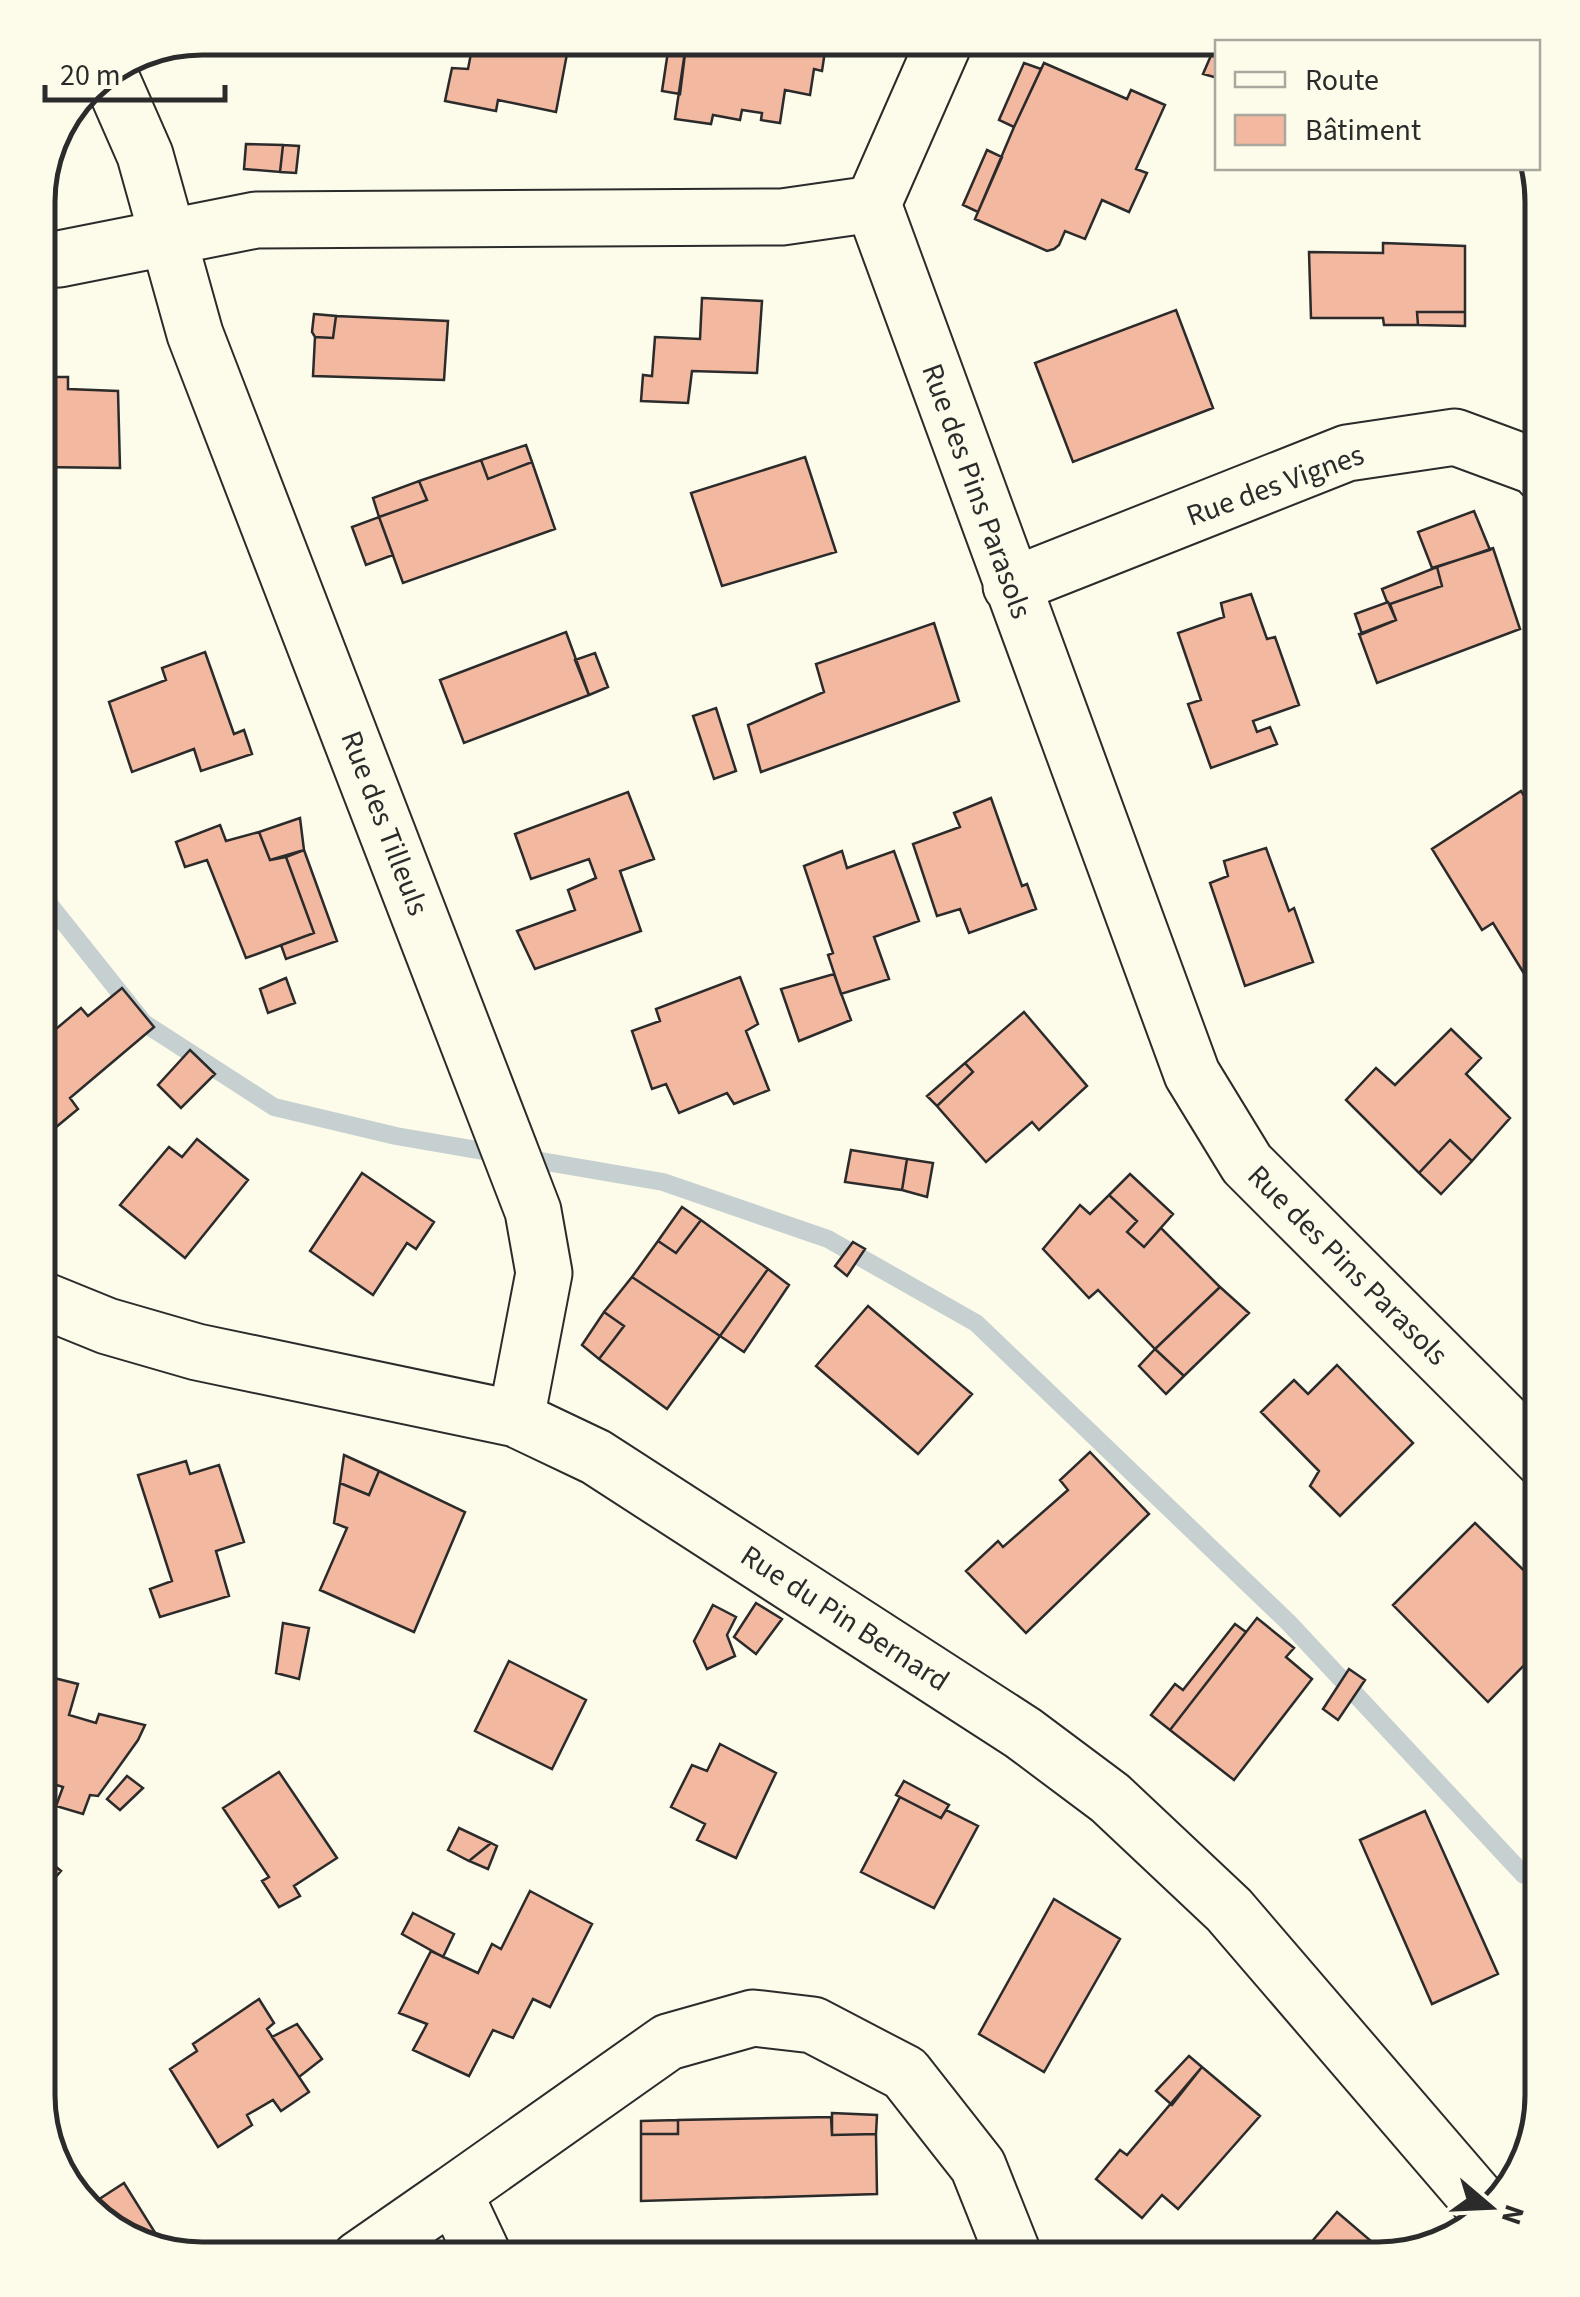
<svg xmlns="http://www.w3.org/2000/svg" width="1580" height="2297" font-family="'Source Sans 3',sans-serif">
<style>
.lines{fill:none;stroke-linecap:round;stroke-linejoin:round}
.stream{stroke:#c7d0d0;stroke-width:18}
.building{fill:#f2b8a0;stroke:#2b2b2b;stroke-width:2.5}
.minor-casing{stroke:#2b2b2b;stroke-width:59}
.minor{stroke:#fdfbea;stroke-width:55}
.labels{text-anchor:middle;stroke-width:8;stroke-linejoin:round;paint-order:stroke}
.street-label{font-size:30px;fill:#2b2b2b;stroke:#fdfbea}
.rim{fill:none;stroke:#2b2b2b;stroke-width:5}
</style>
<rect width="100%" height="100%" fill="#fdfbea"/>
<g class="lines">
<!-- stream -->
<path class="stream" d="M 38,890 L 144,1023 L 274,1107 L 396,1136 L 663,1182 L 828,1239 L 976,1323 L 1288,1622 L 1524,1875"/>
</g>
<!-- building -->
<path class="building" d="M 474,38 L 570,38 L 556,112 L 498,100 L 496,111 L 445,101 L 452,68 L 468,69 Z
M 670,38 L 687,38 L 680,94 L 662,91 Z
M 687,38 L 827,38 L 822,71 L 814,69 L 810,95 L 785,90 L 780,123 L 761,120 L 762,113 L 742,110 L 740,120 L 713,115 L 711,124 L 675,119 Z
M 1216,44 L 1218,45 L 1218,78 L 1203,74 Z
M 1024,63 L 1041,69 L 1014,127 L 999,120 Z
M 1044,63 L 1127,99 L 1131,90 L 1165,105 L 1136,169 L 1147,173 L 1129,212 L 1102,200 L 1085,239 L 1065,231 L 1059,245 L 1054,249 L 1047,251 L 975,219 L 1014,127 Z
M 246,144 L 283,145 L 280,172 L 244,169 Z
M 283,145 L 299,146 L 296,173 L 280,172 Z
M 987,150 L 1002,157 L 978,212 L 963,205 Z
M 1383,243 L 1465,246 L 1465,312 L 1417,312 L 1418,325 L 1384,325 L 1383,318 L 1311,318 L 1309,252 L 1383,253 Z
M 702,298 L 762,301 L 757,373 L 692,371 L 688,403 L 641,401 L 643,375 L 652,376 L 655,337 L 700,339 Z
M 1176,310 L 1213,408 L 1073,462 L 1035,363 Z
M 1417,312 L 1465,312 L 1465,326 L 1418,325 Z
M 314,314 L 336,316 L 333,338 L 315,337 L 312,332 Z
M 336,316 L 448,321 L 444,380 L 313,376 L 315,337 L 333,338 Z
M 38,377 L 68,377 L 68,389 L 118,391 L 120,468 L 38,467 Z
M 526,445 L 532,462 L 488,479 L 481,460 Z
M 805,457 L 836,552 L 722,586 L 691,493 Z
M 481,460 L 488,479 L 532,462 L 555,529 L 403,583 L 379,517 L 427,500 L 419,481 Z
M 419,481 L 427,500 L 379,517 L 373,498 Z
M 1474,511 L 1490,550 L 1432,568 L 1418,532 Z
M 379,517 L 393,555 L 366,565 L 352,527 Z
M 1493,548 L 1520,629 L 1377,683 L 1359,634 L 1396,620 L 1390,604 L 1442,586 L 1437,567 Z
M 1437,567 L 1442,586 L 1390,604 L 1387,602 L 1382,589 Z
M 1251,594 L 1267,639 L 1275,637 L 1299,705 L 1253,721 L 1257,732 L 1270,727 L 1277,744 L 1211,768 L 1188,704 L 1201,700 L 1178,633 L 1224,617 L 1221,603 Z
M 1388,602 L 1396,620 L 1362,634 L 1355,614 Z
M 934,623 L 959,701 L 761,772 L 748,725 L 824,692 L 816,664 Z
M 566,632 L 589,695 L 464,743 L 440,680 Z
M 205,652 L 234,734 L 244,730 L 252,754 L 201,771 L 194,749 L 132,772 L 109,702 L 166,680 L 162,668 Z
M 595,653 L 608,687 L 589,695 L 575,660 Z
M 716,708 L 736,771 L 714,779 L 693,716 Z
M 1521,791 L 1542,824 L 1542,970 L 1528,980 L 1493,923 L 1482,930 L 1432,849 Z
M 628,792 L 654,859 L 620,871 L 641,931 L 535,969 L 517,931 L 575,910 L 568,890 L 596,878 L 589,859 L 531,879 L 515,834 Z
M 991,798 L 1022,886 L 1027,884 L 1036,909 L 969,933 L 960,909 L 937,916 L 913,844 L 960,827 L 954,813 Z
M 300,818 L 304,850 L 270,860 L 259,832 Z
M 220,825 L 226,841 L 259,832 L 270,860 L 286,857 L 314,933 L 246,958 L 207,860 L 185,867 L 176,842 Z
M 1266,848 L 1289,911 L 1294,908 L 1313,962 L 1245,986 L 1210,883 L 1228,876 L 1224,861 Z
M 304,850 L 337,941 L 286,959 L 281,945 L 314,933 L 286,857 Z
M 842,851 L 847,868 L 894,851 L 919,921 L 874,937 L 889,979 L 841,994 L 828,955 L 833,953 L 804,866 Z
M 834,974 L 851,1020 L 799,1041 L 781,989 Z
M 740,977 L 758,1024 L 746,1031 L 769,1090 L 734,1104 L 727,1093 L 679,1113 L 666,1084 L 652,1089 L 632,1031 L 660,1021 L 656,1009 Z
M 286,978 L 295,1003 L 268,1013 L 260,989 Z
M 122,988 L 154,1027 L 70,1098 L 78,1109 L 38,1142 L 38,1044 L 81,1008 L 88,1016 Z
M 1024,1012 L 1087,1086 L 1039,1130 L 1032,1122 L 986,1162 L 937,1106 L 973,1072 L 965,1063 Z
M 1451,1029 L 1481,1058 L 1466,1074 L 1510,1118 L 1472,1161 L 1450,1140 L 1419,1173 L 1346,1100 L 1376,1068 L 1395,1085 Z
M 190,1050 L 215,1074 L 181,1108 L 158,1085 Z
M 965,1063 L 973,1072 L 937,1106 L 927,1096 Z
M 197,1139 L 248,1180 L 185,1258 L 120,1205 L 169,1147 L 182,1157 Z
M 1450,1140 L 1472,1161 L 1441,1194 L 1419,1173 Z
M 851,1150 L 907,1159 L 902,1190 L 845,1182 Z
M 907,1159 L 933,1163 L 927,1197 L 902,1190 Z
M 362,1173 L 434,1222 L 416,1249 L 407,1243 L 373,1295 L 310,1251 Z
M 1130,1174 L 1173,1214 L 1144,1247 L 1127,1232 L 1137,1221 L 1109,1195 Z
M 1109,1195 L 1137,1221 L 1127,1232 L 1144,1247 L 1161,1228 L 1220,1287 L 1155,1349 L 1098,1290 L 1089,1298 L 1043,1249 L 1080,1205 L 1090,1214 Z
M 682,1207 L 701,1220 L 676,1253 L 658,1241 Z
M 701,1220 L 768,1269 L 720,1336 L 632,1277 L 658,1241 L 676,1253 Z
M 853,1242 L 865,1249 L 847,1276 L 835,1266 Z
M 768,1269 L 789,1285 L 744,1352 L 720,1336 Z
M 632,1277 L 720,1336 L 667,1409 L 599,1359 L 624,1326 L 604,1312 Z
M 1220,1287 L 1249,1313 L 1184,1376 L 1155,1349 Z
M 868,1306 L 972,1394 L 918,1454 L 816,1366 Z
M 1542,1307 L 1542,1329 L 1532,1317 Z
M 604,1312 L 624,1326 L 599,1359 L 582,1345 Z
M 1155,1349 L 1184,1376 L 1166,1394 L 1139,1366 Z
M 1337,1365 L 1413,1443 L 1340,1516 L 1310,1486 L 1319,1471 L 1261,1412 L 1294,1380 L 1308,1394 Z
M 1090,1452 L 1149,1514 L 1026,1633 L 966,1571 L 998,1541 L 1003,1547 L 1068,1490 L 1060,1480 Z
M 344,1455 L 379,1471 L 369,1495 L 340,1483 Z
M 186,1461 L 190,1474 L 219,1465 L 244,1542 L 216,1551 L 229,1596 L 160,1617 L 150,1589 L 172,1581 L 138,1475 Z
M 379,1471 L 465,1512 L 414,1632 L 320,1590 L 347,1528 L 334,1523 L 340,1483 L 369,1495 Z
M 1475,1523 L 1542,1588 L 1542,1647 L 1488,1702 L 1393,1605 Z
M 756,1603 L 782,1619 L 756,1654 L 734,1637 Z
M 713,1605 L 736,1617 L 727,1635 L 735,1656 L 707,1669 L 694,1641 Z
M 1257,1618 L 1294,1648 L 1286,1657 L 1312,1679 L 1234,1780 L 1170,1730 Z
M 283,1623 L 309,1628 L 299,1679 L 276,1673 Z
M 1235,1624 L 1246,1632 L 1170,1730 L 1151,1715 L 1175,1684 L 1183,1690 Z
M 509,1661 L 586,1700 L 552,1769 L 475,1731 Z
M 1349,1669 L 1365,1680 L 1338,1720 L 1323,1709 Z
M 38,1674 L 78,1684 L 69,1715 L 96,1723 L 99,1714 L 145,1725 L 138,1740 L 98,1796 L 90,1795 L 83,1814 L 56,1806 L 63,1787 L 38,1779 Z
M 720,1744 L 776,1773 L 736,1858 L 697,1840 L 705,1824 L 671,1807 L 692,1765 L 707,1771 Z
M 279,1772 L 337,1858 L 294,1886 L 300,1896 L 279,1907 L 262,1881 L 269,1877 L 223,1808 Z
M 127,1776 L 143,1788 L 120,1810 L 107,1799 Z
M 904,1781 L 949,1805 L 941,1818 L 896,1795 Z
M 900,1797 L 941,1818 L 946,1810 L 978,1826 L 934,1908 L 861,1872 Z
M 1425,1811 L 1498,1974 L 1432,2004 L 1360,1840 Z
M 459,1828 L 491,1843 L 469,1861 L 448,1850 Z
M 491,1843 L 497,1846 L 488,1869 L 469,1861 Z
M 44,1857 L 61,1871 L 43,1892 L 38,1887 L 38,1865 Z
M 530,1891 L 592,1924 L 550,2007 L 533,1999 L 513,2038 L 493,2030 L 469,2076 L 413,2050 L 427,2024 L 399,2013 L 431,1951 L 478,1973 L 492,1944 L 501,1949 Z
M 1054,1899 L 1120,1939 L 1044,2072 L 979,2034 Z
M 413,1913 L 454,1934 L 443,1957 L 402,1934 Z
M 259,1999 L 274,2023 L 267,2029 L 309,2092 L 281,2111 L 273,2100 L 247,2115 L 252,2125 L 218,2147 L 170,2069 L 197,2051 L 193,2044 Z
M 297,2024 L 322,2059 L 299,2077 L 272,2037 Z
M 1189,2056 L 1202,2067 L 1172,2105 L 1156,2091 Z
M 1202,2067 L 1260,2116 L 1178,2209 L 1162,2195 L 1142,2218 L 1096,2179 L 1120,2150 L 1127,2155 Z
M 832,2113 L 877,2115 L 876,2134 L 832,2135 Z
M 831,2117 L 832,2135 L 876,2134 L 877,2194 L 641,2201 L 641,2134 L 678,2134 L 678,2120 Z
M 678,2120 L 678,2134 L 641,2134 L 641,2121 Z
M 124,2183 L 164,2247 L 162,2249 L 111,2232 L 87,2207 Z
M 1337,2212 L 1371,2241 L 1355,2259 L 1297,2259 Z"/>
<g class="lines">
<defs>
<path id="minor" d="M 109,73 L 145,155 L 195,334 L 533,1211 L 544,1273 L 516,1419
M 873,204 L 946,38
M 38,260 L 59,259 L 256,220 L 782,217 L 873,204 L 1192,1074 L 1247,1164 L 1542,1459
M 1011,586 L 1347,453 L 1455,437 L 1539,468 L 1542,474
M 38,1298 L 107,1326 L 197,1352 L 516,1419 L 596,1457 L 1023,1733 L 1110,1798 L 1229,1910 L 1487,2210
M 454,2193 L 668,2042 L 753,2018 L 813,2025 L 905,2073 L 978,2166 L 1015,2259
M 359,2259 L 454,2193 L 485,2259"/>
</defs>
<!-- minor casing -->
<use href="#minor" class="minor-casing"/>
<!-- minor -->
<use href="#minor" class="minor"/>
</g>
<g class="labels">
<!-- street labels -->
<g class="street-label">
<text transform="translate(1275 485) rotate(-20)" y="10">Rue des Vignes</text>
<text transform="translate(977 491) rotate(70)" y="10">Rue des Pins Parasols</text>
<text transform="translate(385 823) rotate(69)" y="10">Rue des Tilleuls</text>
<text transform="translate(1348 1265) rotate(45)" y="10">Rue des Pins Parasols</text>
<text transform="translate(845 1618) rotate(33)" y="10">Rue du Pin Bernard</text>
</g>
</g>
<!-- crop -->
<path d="M0 0H1580V2297H0ZM202 55H1378A147 147 0 0 1 1525 202V2095A147 147 0 0 1 1378 2242H202A147 147 0 0 1 55 2095V202A147 147 0 0 1 202 55Z" fill="#fdfbea" fill-rule="evenodd"/>
<path class="rim" d="M202 55H1378A147 147 0 0 1 1525 202V2095A147 147 0 0 1 1378 2242H202A147 147 0 0 1 55 2095V202A147 147 0 0 1 202 55Z"/>
<!-- legend -->
<rect x="1215" y="40" width="325" height="130" fill="#fdfbea" stroke="#a9a89e" stroke-width="2.5"/>
<rect x="1235" y="72" width="50" height="15" fill="#fdfbea" stroke="#a9a89e" stroke-width="2.5"/>
<text x="1305" y="90" font-size="30" fill="#2b2b2b">Route</text>
<rect x="1235" y="115" width="50" height="30" fill="#f2b8a0" stroke="#a9a89e" stroke-width="2.5"/>
<text x="1305" y="140" font-size="30" fill="#2b2b2b">Bâtiment</text>
<!-- north arrow -->
<g transform="translate(1490 2207) rotate(109)" stroke="#fdfbea" stroke-width="8" paint-order="stroke">
<path d="M0-8L18 38L0 25L-18 38Z" fill="#2b2b2b"/>
<text y="-15" font-size="28" font-weight="bold" text-anchor="middle" fill="#2b2b2b">N</text>
</g>
<!-- scale -->
<path d="M45 85v15h180v-15" fill="none" stroke="#2b2b2b" stroke-width="5"/>
<text x="60" y="85" font-size="30" fill="#2b2b2b" stroke="#fdfbea" stroke-width="8" paint-order="stroke">20 m</text>
</svg>
